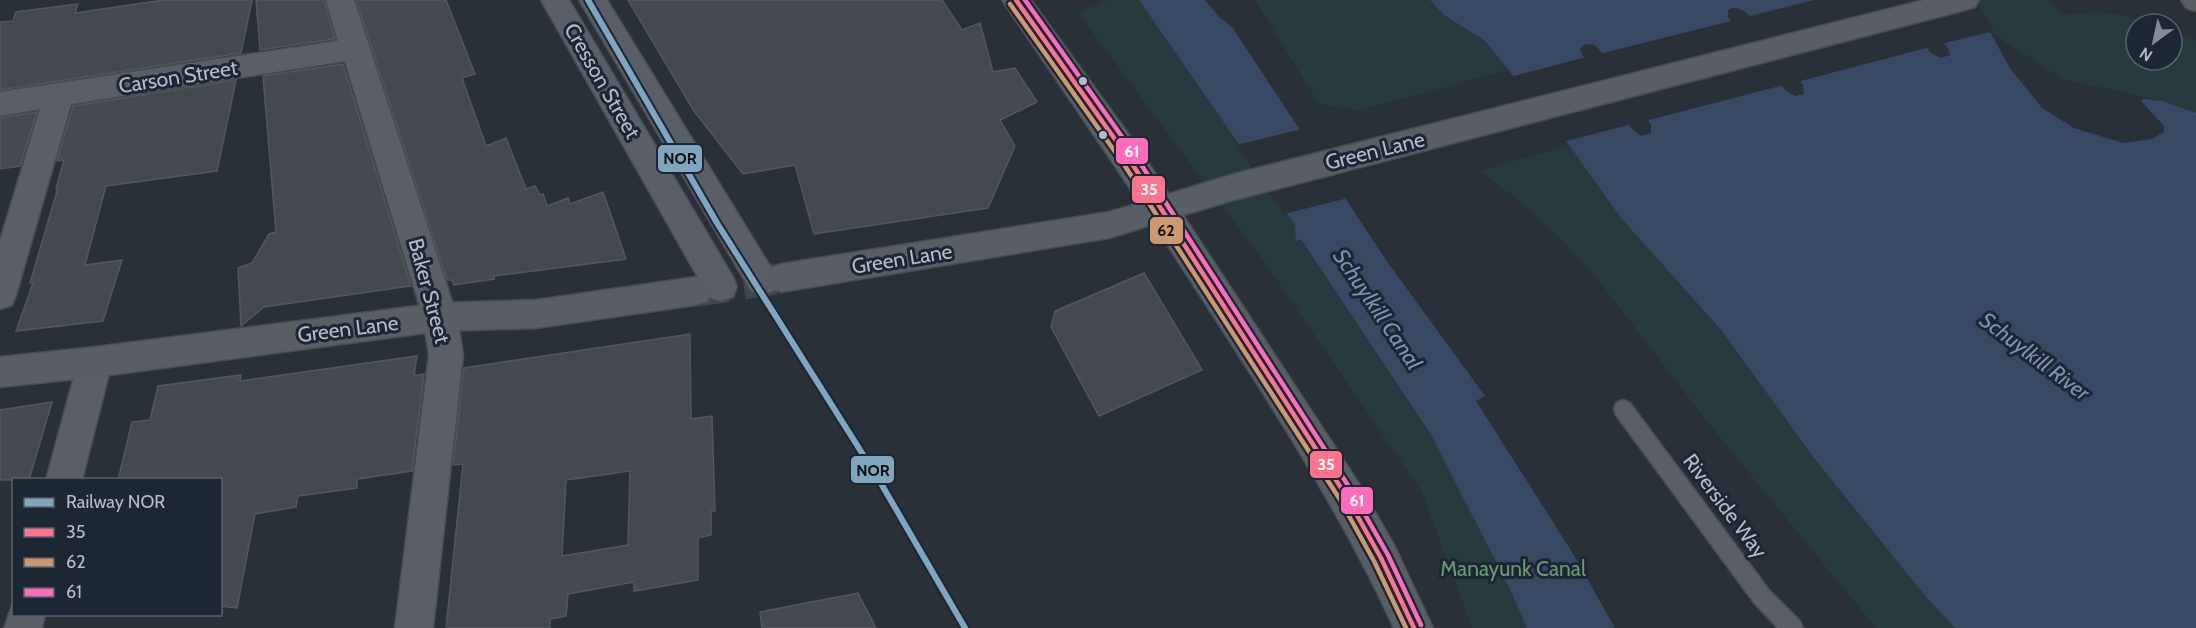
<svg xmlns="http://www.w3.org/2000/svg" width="2196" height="628" font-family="Cabin,sans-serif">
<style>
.green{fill:#273a3e}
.water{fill:#384963;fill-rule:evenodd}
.pier{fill:#2a3038}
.building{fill:#444950;stroke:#52575f;stroke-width:1.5;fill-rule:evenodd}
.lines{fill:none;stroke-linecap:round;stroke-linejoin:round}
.secondary-tunnel{stroke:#3f454e;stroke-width:32;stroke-dasharray:32 16;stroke-linecap:butt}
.lane-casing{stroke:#484c53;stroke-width:3}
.street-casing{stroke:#484c53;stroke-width:3}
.secondary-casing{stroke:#484c53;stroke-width:3}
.highway-casing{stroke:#474c53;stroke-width:3}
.lane{fill:#5a5e66;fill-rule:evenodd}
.street{fill:#5a5e66;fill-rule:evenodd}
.secondary{fill:#595d64;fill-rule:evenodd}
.highway{fill:#5a5d60;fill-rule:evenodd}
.bus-1-casing{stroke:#1d2633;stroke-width:9}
.bus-2-casing{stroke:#1d2633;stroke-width:9}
.bus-3-casing{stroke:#1d2633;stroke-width:9}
.bus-1{stroke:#fc738d;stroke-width:4.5}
.bus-2{stroke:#cd976f;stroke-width:4.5}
.bus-3{stroke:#fb6dba;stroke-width:4.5}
.rail-1-casing{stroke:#1d2633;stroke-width:10}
.rail-1{stroke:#7fa6bd;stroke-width:6}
.bus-dot{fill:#b4bcc9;stroke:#1d2633;stroke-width:2}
.labels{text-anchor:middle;stroke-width:6;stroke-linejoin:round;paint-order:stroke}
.street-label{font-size:21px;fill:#b4bcc9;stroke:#1d2633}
.park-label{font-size:21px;fill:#6b9a76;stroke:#1d2633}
.water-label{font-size:22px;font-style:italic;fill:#7c92b1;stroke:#1d2633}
.line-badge{stroke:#1d2633;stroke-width:2}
.badge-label{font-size:16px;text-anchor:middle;font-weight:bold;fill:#fff}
.pale-badge-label{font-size:16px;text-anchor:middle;font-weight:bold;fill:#111}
</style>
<rect width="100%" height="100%" fill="#2a3038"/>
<!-- green -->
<path class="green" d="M 1107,0 L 1205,0 L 1220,18 L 1232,27 L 1386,260 L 1485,396 L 1476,401 L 1572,552 L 1615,628 L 1472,628 L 1422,492 L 1268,267 L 1078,13 Z
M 1255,0 L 1430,0 L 1444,15 L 1485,41 L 1508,70 L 1360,110 L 1319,104 Z
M 1972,0 L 2047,0 L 2064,15 L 2098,12 L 2125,16 L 2150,24 L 2136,24 L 2136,60 L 2172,60 L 2172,31 L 2196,41 L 2196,113 L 2163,101 L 2062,79 L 1992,33 Z
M 1569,145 L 1621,218 L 1722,331 L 1813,457 L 1926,597 L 1955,628 L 1876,628 L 1710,425 L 1595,276 L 1556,234 L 1517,199 L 1480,171 Z"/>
<!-- water -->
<path class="water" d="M 1139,0 L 1205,0 L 1220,18 L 1232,27 L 1386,260 L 1485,396 L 1476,401 L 1572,552 L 1615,628 L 1527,628 L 1510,589 L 1430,433 L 1301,239 L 1296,241 L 1295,225 Z
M 1430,0 L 1885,0 L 1931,53 L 1941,58 L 1950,55 L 1948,48 L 1906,0 L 1972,0 L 2010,68 L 2042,108 L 2074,128 L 2123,143 L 2152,139 L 2164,132 L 2164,126 L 2141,101 L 2144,99 L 2163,101 L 2196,113 L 2196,628 L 1955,628 L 1926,597 L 1813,457 L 1722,331 L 1621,218 L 1569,145 L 1485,41 L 1444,15 ZM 1732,8 L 1737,8 L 1746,12 L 1803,85 L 1804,94 L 1795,96 L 1785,90 L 1728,17 L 1728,10 ZM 1585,44 L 1595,45 L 1599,49 L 1651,125 L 1651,133 L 1641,136 L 1632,129 L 1581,53 L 1580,49 Z"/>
<!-- pier -->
<path class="pier" d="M 1814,0 L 1889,0 L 1930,47 L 1797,82 L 1746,17 Z
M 1903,0 L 1976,0 L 1994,31 L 1941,44 Z
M 1735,20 L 1784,85 L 1645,121 L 1599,54 Z
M 1587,57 L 1632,124 L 1563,142 L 1510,77 Z
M 1302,129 L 1348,198 L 1284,214 L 1236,145 Z"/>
<!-- building -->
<path class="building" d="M 164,0 L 252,0 L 241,53 L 0,90 L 0,22 L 13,21 L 16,12 L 78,4 L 75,13 Z
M 256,0 L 324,0 L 335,39 L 260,50 Z
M 356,0 L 446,0 L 475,74 L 462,78 L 486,146 L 506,138 L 526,189 L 535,186 L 540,195 L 543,194 L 547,206 L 568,198 L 570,204 L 603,192 L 626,259 L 494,276 L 494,279 L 454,285 L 452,280 L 447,280 Z
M 628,0 L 942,0 L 962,30 L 980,23 L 993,72 L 1015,68 L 1037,102 L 1000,120 L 1015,146 L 988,208 L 814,234 L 795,165 L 743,174 L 694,111 Z
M 343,64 L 411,286 L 264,307 L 241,326 L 238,268 L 252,263 L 269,234 L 276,232 L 263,76 Z
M 236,80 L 217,171 L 106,186 L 85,265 L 122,260 L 103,321 L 16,331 L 33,283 L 30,283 L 58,188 L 56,188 L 64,160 L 57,161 L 73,106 Z
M 37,112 L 20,166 L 0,169 L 0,118 Z
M 1144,273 L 1202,370 L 1099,416 L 1051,327 L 1055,311 Z
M 690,334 L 691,419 L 712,416 L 715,511 L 711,511 L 711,535 L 698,538 L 698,580 L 634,591 L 634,582 L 568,594 L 566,616 L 550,619 L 550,628 L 446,628 L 463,464 L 453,465 L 464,368 ZM 630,471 L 628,545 L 562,556 L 566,480 Z
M 417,356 L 414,376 L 424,374 L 412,471 L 357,479 L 357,488 L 298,496 L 296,507 L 255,514 L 237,608 L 220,606 L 220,480 L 118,480 L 132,422 L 150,420 L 158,386 L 241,375 L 240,381 Z
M 52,402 L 29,480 L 0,480 L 0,410 Z
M 858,593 L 876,628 L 762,628 L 760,612 Z"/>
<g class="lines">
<!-- secondary-tunnel -->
<path class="secondary-tunnel" d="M 696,291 L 781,278"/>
<defs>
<path id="lane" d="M 1623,400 L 1630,403 L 1769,590 L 1800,621 L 1803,628 L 1778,628 L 1755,604 L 1616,415 L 1614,409 L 1616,403 Z"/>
<path id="street" d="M 326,0 L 354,0 L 457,317 L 463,355 L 433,628 L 395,628 L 429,355 L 423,317 L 345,61 L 71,104 L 16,295 L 12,305 L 0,309 L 0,241 L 40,109 L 0,116 L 0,92 L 338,41 Z
M 541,0 L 569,0 L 733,277 L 737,287 L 733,297 L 721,301 L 709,297 Z
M 579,0 L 607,0 L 773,271 L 778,281 L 773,291 L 762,295 L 751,291 Z
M 95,347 L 107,351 L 112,362 L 82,480 L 46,480 L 78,362 L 83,351 Z
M 14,600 L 14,614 L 45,614 L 42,628 L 4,628 Z"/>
<path id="secondary" d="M 1002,0 L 1031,0 L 1140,150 L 1169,194 L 1234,174 L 1924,0 L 1979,0 L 1975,7 L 1965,10 L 1234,200 L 1183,215 L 1358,482 L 1394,545 L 1433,628 L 1394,628 C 1329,486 1238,356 1154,224 L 1109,238 L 781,292 L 770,288 L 765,278 L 770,268 L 781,264 L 1109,212 L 1140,203 Z
M 696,277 L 708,281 L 712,291 L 708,301 L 696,305 L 536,328 L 440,331 L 95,377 L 0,387 L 0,357 L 95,347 L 440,303 L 536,300 Z"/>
<path id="highway" d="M 2181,0 L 2196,0 L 2196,11 L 2186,8 Z"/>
</defs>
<!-- lane casing -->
<use href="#lane" class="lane-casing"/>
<!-- street casing -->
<use href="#street" class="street-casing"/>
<!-- secondary casing -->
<use href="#secondary" class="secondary-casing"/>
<!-- highway casing -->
<use href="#highway" class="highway-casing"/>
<!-- lane -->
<use href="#lane" class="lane"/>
<!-- street -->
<use href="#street" class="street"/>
<!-- secondary -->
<use href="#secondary" class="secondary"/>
<!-- highway -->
<use href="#highway" class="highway"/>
<defs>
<path id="bus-1" d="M 1016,0 L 1129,159 L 1345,494 L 1381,558 L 1414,628"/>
<path id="bus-2" d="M 1010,4 L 1123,163 L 1339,498 L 1374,561 L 1406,628"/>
<path id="bus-3" d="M 1025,0 L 1135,155 L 1351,490 L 1388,555 L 1421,625"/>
</defs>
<!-- bus-1 casing -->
<use href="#bus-1" class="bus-1-casing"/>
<!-- bus-2 casing -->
<use href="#bus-2" class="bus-2-casing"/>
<!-- bus-3 casing -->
<use href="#bus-3" class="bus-3-casing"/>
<!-- bus-1 -->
<use href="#bus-1" class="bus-1"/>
<!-- bus-2 -->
<use href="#bus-2" class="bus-2"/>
<!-- bus-3 -->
<use href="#bus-3" class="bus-3"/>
<defs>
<path id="rail-1" d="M 588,0 L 717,223 L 879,480 L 965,628"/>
</defs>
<!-- rail-1 casing -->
<use href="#rail-1" class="rail-1-casing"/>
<!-- rail-1 -->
<use href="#rail-1" class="rail-1"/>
</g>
<!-- markers -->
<g class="bus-dot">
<circle cx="1083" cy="81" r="5"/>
<circle cx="1103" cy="135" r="5"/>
</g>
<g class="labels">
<!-- street labels -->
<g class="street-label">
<text transform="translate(178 77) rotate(-9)" y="7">Carson Street</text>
<text transform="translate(602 81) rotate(60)" y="7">Cresson Street</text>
<text transform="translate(1375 151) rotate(-14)" y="7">Green Lane</text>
<text transform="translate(902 259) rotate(-9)" y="7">Green Lane</text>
<text transform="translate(429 291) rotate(75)" y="7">Baker Street</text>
<text transform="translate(348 329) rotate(-7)" y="7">Green Lane</text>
<text transform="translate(1725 506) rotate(53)" y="7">Riverside Way</text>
</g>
<!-- park labels -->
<g class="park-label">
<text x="1513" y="576">Manayunk Canal</text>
</g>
<!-- water labels -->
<g class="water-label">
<text transform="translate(1378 309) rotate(56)" y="8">Schuylkill Canal</text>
<text transform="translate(2035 356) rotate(37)" y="8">Schuylkill River</text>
</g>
</g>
<g class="line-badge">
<rect x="1115" y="137" width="34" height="28" rx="6" fill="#fb6dba"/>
<rect x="657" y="144" width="46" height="29" rx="6" fill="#7fa6bd"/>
<rect x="1131" y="175" width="35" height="29" rx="6" fill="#fc738d"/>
<rect x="1149" y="216" width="35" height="29" rx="6" fill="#cd976f"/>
<rect x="1309" y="450" width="34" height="29" rx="6" fill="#fc738d"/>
<rect x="850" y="455" width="45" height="29" rx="6" fill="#7fa6bd"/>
<rect x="1340" y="486" width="34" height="29" rx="6" fill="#fb6dba"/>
</g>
<g class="badge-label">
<text x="1132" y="157">61</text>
<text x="1149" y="195">35</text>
<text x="1326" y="470">35</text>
<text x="1357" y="506">61</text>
</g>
<g class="pale-badge-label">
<text x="680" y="164">NOR</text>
<text x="1166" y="236">62</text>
<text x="873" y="476">NOR</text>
</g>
<!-- legend -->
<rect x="12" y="478" width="210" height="138" fill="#1d2633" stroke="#59626f" stroke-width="1.5"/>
<rect x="24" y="498" width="30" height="9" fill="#7fa6bd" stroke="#59626f" stroke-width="1.5"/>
<text x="66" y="508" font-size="18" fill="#b4bcc9">Railway NOR</text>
<rect x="24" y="528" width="30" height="9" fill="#fc738d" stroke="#59626f" stroke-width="1.5"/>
<text x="66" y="538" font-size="18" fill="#b4bcc9">35</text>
<rect x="24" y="558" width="30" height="9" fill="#cd976f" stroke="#59626f" stroke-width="1.5"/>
<text x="66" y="568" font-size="18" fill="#b4bcc9">62</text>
<rect x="24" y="588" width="30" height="9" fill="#fb6dba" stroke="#59626f" stroke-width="1.5"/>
<text x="66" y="598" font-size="18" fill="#b4bcc9">61</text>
<!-- north arrow -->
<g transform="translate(2154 42) rotate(213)"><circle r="28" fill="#1d2633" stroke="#59626f" stroke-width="1.5"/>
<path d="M0-4.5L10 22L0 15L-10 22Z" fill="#848b96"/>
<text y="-9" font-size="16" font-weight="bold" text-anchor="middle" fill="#b4bcc9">N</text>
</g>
</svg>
